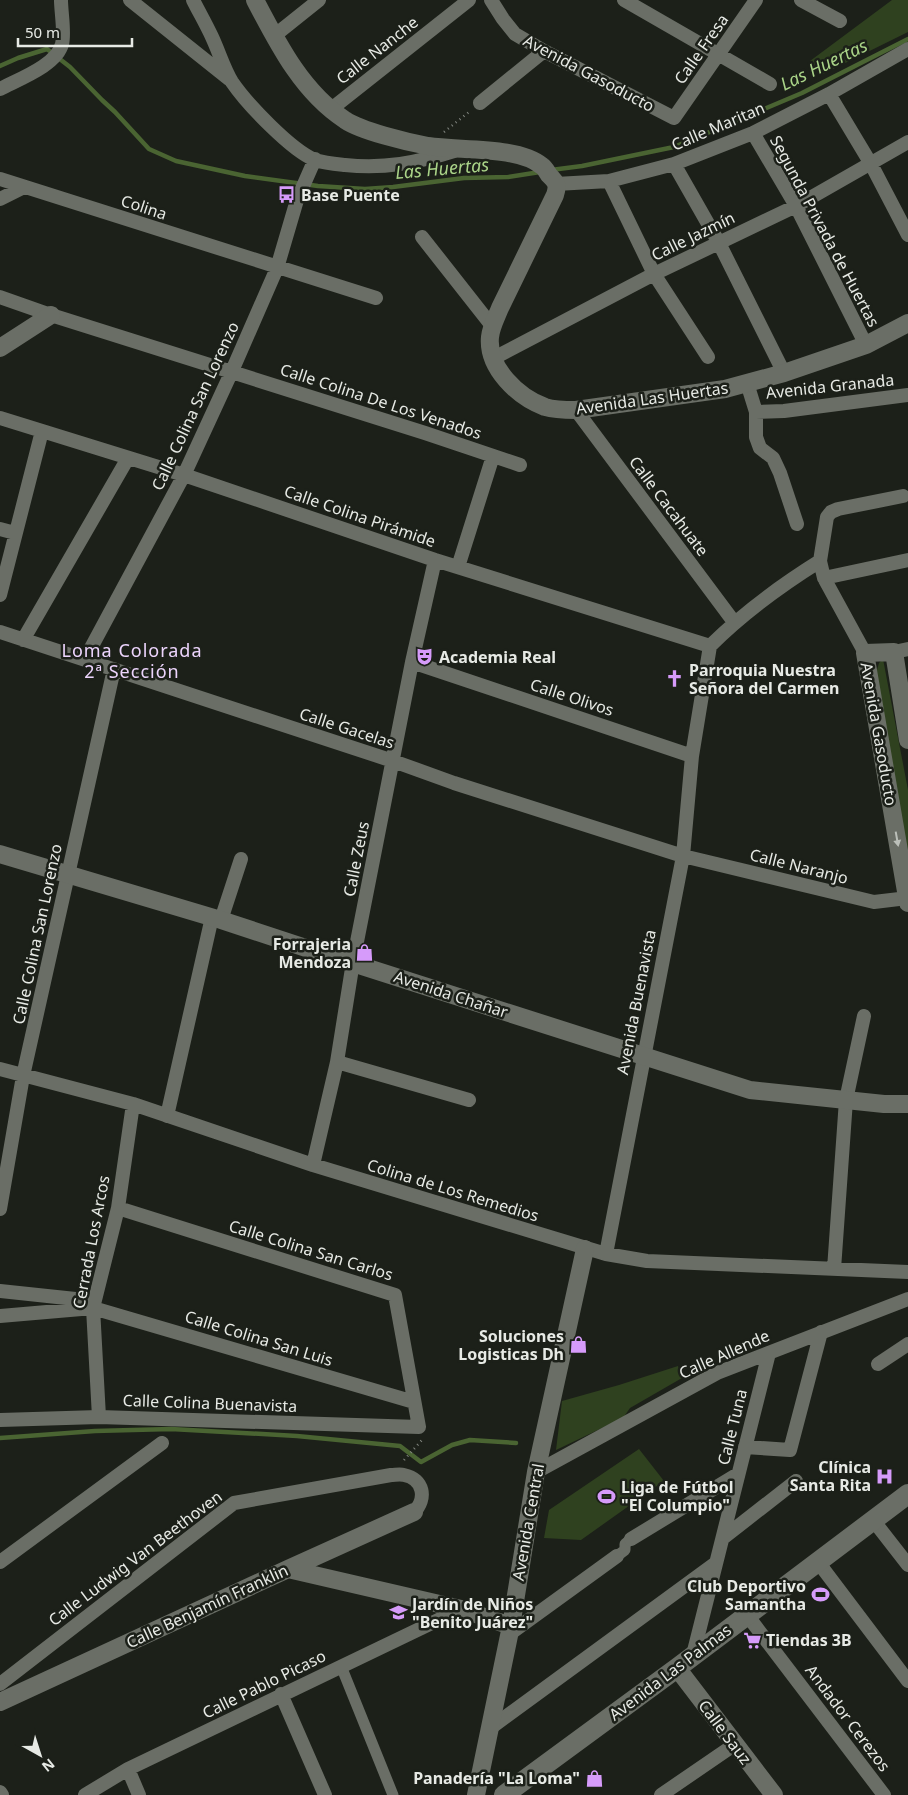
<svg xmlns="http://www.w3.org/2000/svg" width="908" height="1795" font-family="'Noto Sans',sans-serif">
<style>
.green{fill:#2f411f}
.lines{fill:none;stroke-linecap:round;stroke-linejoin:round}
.stream{stroke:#4a6432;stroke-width:4.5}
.path{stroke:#81857f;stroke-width:2.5;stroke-dasharray:1 4;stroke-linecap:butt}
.pedestrian{stroke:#6a6e66;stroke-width:11}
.minor{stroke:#6a6e66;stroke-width:14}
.tertiary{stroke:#6a6e66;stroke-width:18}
.secondary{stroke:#6a6e66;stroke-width:20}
.oneway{fill:#bbbfb9}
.labels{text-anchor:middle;stroke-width:5;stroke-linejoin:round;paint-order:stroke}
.street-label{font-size:16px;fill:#e7eae5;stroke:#1c2019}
.poi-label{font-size:16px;font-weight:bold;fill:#e7eae5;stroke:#1c2019;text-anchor:start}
.water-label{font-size:18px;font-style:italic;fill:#aad488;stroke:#1c2019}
.neighbourhood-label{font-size:18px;letter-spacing:1px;fill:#ecd4fc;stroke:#1c2019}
</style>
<rect width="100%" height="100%" fill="#1c2019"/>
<!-- green -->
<path class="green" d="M 892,0 L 908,0 L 908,32 L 821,75 L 810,61 Z
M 883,659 L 908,790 L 908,877 L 874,680 L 879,663 Z
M 678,1366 L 682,1378 L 630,1408 L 623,1418 L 556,1450 L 562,1401 L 619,1385 Z
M 639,1449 L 664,1481 L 581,1540 L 544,1538 L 549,1510 Z"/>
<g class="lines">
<!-- stream -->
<path class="stream" d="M 0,66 L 18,58 L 47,49 L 70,67 L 102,100 L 115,112 L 149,149 L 176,161 L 245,176 L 318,186 L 365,189 L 393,187 L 464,178 L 508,177 L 540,172
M 551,170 L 582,166 L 674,147 L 802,93 L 908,39
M 0,1438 L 95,1431 L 171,1429 L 297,1436 L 400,1446 L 421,1462 L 452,1445 L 470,1440 L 516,1443"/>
<!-- path -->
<path class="path" d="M 444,132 L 469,112
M 404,1460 L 422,1440"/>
<!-- pedestrian -->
<path class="pedestrian" d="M 617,1556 L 625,1550 L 625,1544 L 631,1539
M 341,1666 L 393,1795"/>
<!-- minor -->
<path class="minor" d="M 130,0 L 229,79
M 193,0 C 199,12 206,24 212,37 C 219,52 224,69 232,82 C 247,104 291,150 315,160 C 325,163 336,164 345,165 C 385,169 416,163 454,151
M 491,0 L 503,19 L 515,34 L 544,51 L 674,118 L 756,0
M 624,0 L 770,84
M 801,0 L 840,21
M 274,36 L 319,0
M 0,89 C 19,79 57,65 62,44 C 65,33 61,12 61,0
M 829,94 L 871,164 L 908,235
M 480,103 L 544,51
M 330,110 L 469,0
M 753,133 L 796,206 L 866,345
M 674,164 L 719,243 L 784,373
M 0,179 L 376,298
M 609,181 L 654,274 L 708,357
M 556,184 L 609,181 L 674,164 L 753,133 L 829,94 L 908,49
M 0,199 L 24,187
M 422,237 L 492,326
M 0,297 L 51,315 L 425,433 L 520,465
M 492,359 L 654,274 L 796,206 L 908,142
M 747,383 L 756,412 L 756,437 L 760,448 L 773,458 L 780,473 L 797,524
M 576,410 L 734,622
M 756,412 L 784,411 L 908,395
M 0,418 L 184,475 L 435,560 L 710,646
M 0,529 L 15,533
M 458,567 L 493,456
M 824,578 L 908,560
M 0,595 L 42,431
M 0,632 L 393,761 L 454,783 L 683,856 L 874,902 L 908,898
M 23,640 L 128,458
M 710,646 C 743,613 780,586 820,561
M 894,652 L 908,649
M 865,653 L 824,578 L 820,561 L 827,517 L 831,512 L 838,509 L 903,496
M 85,659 L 184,475 L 232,371 L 277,268 L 297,200 L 315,159
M 412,662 L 692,756
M 221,920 L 241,859
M 337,1062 L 469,1100
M 0,1069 L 133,1104 L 313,1165 L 606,1254 L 647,1261 L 908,1272
M 167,1116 L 212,917
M 313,1165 L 337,1062 L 353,962 L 412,662 L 435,560
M 0,1209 L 23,1076 L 114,669
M 606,1254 L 683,856 L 692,756 L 710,646
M 834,1269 L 846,1100 L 864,1016
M 0,1291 L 85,1300 L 93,1308 L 414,1402
M 0,1316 L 93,1308
M 878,1364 L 908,1344
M 99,1417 L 93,1308 L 118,1208 L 133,1104
M 0,1420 L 99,1417 L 419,1427 L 395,1295 L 118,1208
M 745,1447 L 790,1450 L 821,1332
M 536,1472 L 717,1373 L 908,1299
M 873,1520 L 908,1565
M 723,1538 L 796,1481
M 631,1539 L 738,1474
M 0,1562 L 162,1443
M 818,1562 L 908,1681
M 747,1615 L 884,1795
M 508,1635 L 617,1556
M 693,1655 L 769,1353
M 0,1684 L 234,1503 L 391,1475 C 395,1475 400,1474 404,1475 C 424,1479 427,1499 414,1512
M 281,1694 L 325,1795
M 489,1729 L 716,1563
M 128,1769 L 139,1795
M 0,1792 L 2,1795
M 85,1795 L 128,1769 L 461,1609
M 661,1795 L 734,1745"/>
<!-- tertiary -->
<path class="tertiary" d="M 255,0 C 278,44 302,92 345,120 C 361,131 407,142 428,146 C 459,151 518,146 542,166 C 545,168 547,172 549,175 C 551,177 555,181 556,184 C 557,187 556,192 555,195 L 500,308 C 496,318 491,327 490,337 C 487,368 518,397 545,407 C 555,410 565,410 576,410 L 725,389 L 784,373 L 866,345 L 908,323
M 0,348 L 51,315
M 908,740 L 894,652 L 865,653 L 908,903
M 0,854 L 221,920 L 318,952 L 750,1090 L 884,1104 L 908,1104
M 288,1569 L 461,1609 L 511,1626
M 677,1668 L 774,1795
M 0,1702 L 288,1569 L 414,1512
M 476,1795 L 511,1626 L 536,1472 L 585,1249"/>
<!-- secondary -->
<path class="secondary" d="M 504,1795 L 677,1668 L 908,1494"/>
</g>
<!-- one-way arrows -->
<defs><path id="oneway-solid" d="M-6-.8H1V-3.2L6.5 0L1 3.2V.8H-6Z" transform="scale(1.25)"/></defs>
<use class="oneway" href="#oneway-solid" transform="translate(897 839) rotate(80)"/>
<!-- icons -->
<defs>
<symbol id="bus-bare" viewBox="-9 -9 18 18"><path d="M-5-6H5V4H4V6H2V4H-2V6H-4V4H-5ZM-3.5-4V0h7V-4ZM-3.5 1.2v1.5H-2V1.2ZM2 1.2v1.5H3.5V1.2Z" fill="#d69bfa" stroke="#1c2019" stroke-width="2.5" paint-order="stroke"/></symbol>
<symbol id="theatre-bare" viewBox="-9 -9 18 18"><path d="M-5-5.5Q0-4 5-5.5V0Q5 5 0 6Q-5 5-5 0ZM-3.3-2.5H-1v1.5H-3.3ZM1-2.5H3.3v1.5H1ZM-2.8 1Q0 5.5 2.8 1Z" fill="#d69bfa" stroke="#1c2019" stroke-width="2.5" paint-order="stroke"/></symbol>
<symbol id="church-bare" viewBox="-9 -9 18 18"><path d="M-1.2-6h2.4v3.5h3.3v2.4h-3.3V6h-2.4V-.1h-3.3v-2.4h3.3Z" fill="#d69bfa" stroke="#1c2019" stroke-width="2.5" paint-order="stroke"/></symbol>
<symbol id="shop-bare" viewBox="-9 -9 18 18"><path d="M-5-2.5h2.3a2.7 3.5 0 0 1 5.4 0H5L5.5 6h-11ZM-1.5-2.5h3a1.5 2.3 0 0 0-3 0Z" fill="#d69bfa" stroke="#1c2019" stroke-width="2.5" paint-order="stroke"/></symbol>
<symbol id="hospital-bare" viewBox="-9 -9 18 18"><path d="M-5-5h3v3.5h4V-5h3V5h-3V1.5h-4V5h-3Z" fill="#d69bfa" stroke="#1c2019" stroke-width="2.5" paint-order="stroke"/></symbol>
<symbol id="stadium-bare" viewBox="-9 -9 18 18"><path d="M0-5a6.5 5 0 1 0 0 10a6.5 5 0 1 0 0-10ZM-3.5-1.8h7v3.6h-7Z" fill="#d69bfa" stroke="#1c2019" stroke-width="2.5" paint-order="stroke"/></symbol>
<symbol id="school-bare" viewBox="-9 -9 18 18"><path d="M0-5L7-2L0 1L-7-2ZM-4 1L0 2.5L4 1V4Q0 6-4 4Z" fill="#d69bfa" stroke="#1c2019" stroke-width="2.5" paint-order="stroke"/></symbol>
<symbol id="supermarket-bare" viewBox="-9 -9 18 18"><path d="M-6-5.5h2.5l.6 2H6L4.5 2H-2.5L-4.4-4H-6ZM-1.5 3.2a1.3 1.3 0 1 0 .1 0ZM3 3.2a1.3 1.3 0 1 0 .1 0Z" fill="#d69bfa" stroke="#1c2019" stroke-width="2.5" paint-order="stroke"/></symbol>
</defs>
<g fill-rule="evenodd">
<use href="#bus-bare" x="274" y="182" width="25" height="25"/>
<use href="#theatre-bare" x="412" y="644" width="25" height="25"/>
<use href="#church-bare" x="662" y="666" width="25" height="25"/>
<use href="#shop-bare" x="352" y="940" width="25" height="25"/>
<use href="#shop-bare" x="566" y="1332" width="25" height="25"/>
<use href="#hospital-bare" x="872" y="1464" width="25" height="25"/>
<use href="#stadium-bare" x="594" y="1484" width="25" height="25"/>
<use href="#stadium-bare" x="808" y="1582" width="25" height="25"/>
<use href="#school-bare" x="386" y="1600" width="25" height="25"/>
<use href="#supermarket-bare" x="740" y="1628" width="25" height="25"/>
<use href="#shop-bare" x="582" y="1766" width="25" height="25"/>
</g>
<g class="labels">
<!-- street labels -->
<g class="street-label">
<text transform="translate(701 49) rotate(-55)" y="6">Calle Fresa</text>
<text transform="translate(377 50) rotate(-38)" y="6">Calle Nanche</text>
<text transform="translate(589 73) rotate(28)" y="6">Avenida Gasoducto</text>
<text transform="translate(718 126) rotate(-23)" y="6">Calle Maritan</text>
<text transform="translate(144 207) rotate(18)" y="6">Colina</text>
<text transform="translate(825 231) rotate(62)" y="6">Segunda Privada de Huertas</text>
<text transform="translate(693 236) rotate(-26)" y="6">Calle Jazmín</text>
<text transform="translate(830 386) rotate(-6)" y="6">Avenida Granada</text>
<text transform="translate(652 398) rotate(-8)" y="6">Avenida Las Huertas</text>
<text transform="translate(381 401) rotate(18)" y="6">Calle Colina De Los Venados</text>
<text transform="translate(195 406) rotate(-65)" y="6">Calle Colina San Lorenzo</text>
<text transform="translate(669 506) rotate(53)" y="6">Calle Cacahuate</text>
<text transform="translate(360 516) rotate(19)" y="6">Calle Colina Pirámide</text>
<text transform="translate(572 697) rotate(18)" y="6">Calle Olivos</text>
<text transform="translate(347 728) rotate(18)" y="6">Calle Gacelas</text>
<text transform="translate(879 734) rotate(80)" y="6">Avenida Gasoducto</text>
<text transform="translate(356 859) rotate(-79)" y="6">Calle Zeus</text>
<text transform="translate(799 866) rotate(14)" y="6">Calle Naranjo</text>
<text transform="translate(37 934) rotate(-78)" y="6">Calle Colina San Lorenzo</text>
<text transform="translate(451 994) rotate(18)" y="6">Avenida Chañar</text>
<text transform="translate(636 1002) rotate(-79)" y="6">Avenida Buenavista</text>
<text transform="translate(453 1190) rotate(17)" y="6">Colina de Los Remedios</text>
<text transform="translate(91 1242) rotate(-79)" y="6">Cerrada Los Arcos</text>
<text transform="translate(311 1250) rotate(17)" y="6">Calle Colina San Carlos</text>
<text transform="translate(259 1338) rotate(17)" y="6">Calle Colina San Luis</text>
<text transform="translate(724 1354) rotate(-24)" y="6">Calle Allende</text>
<text transform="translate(210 1403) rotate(2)" y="6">Calle Colina Buenavista</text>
<text transform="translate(732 1427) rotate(-76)" y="6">Calle Tuna</text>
<text transform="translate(528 1522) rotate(-80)" y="6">Avenida Central</text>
<text transform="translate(135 1558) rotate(-37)" y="6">Calle Ludwig Van Beethoven</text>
<text transform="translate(207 1606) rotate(-25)" y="6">Calle Benjamín Franklin</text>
<text transform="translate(670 1672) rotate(-37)" y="6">Avenida Las Palmas</text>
<text transform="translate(264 1684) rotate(-26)" y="6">Calle Pablo Picaso</text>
<text transform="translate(848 1718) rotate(53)" y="6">Andador Cerezos</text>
<text transform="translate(725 1732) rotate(53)" y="6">Calle Sauz</text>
</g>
<!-- poi labels -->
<g class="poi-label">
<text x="301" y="201">Base Puente</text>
<text x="439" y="663">Academia Real</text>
<text x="689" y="676">Parroquia Nuestra<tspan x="689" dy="18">Señora del Carmen</tspan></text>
<text x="351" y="950" text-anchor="end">Forrajeria<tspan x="351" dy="18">Mendoza</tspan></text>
<text x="564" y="1342" text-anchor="end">Soluciones<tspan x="564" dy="18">Logisticas Dh</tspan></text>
<text x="871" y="1473" text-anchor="end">Clínica<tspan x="871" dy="18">Santa Rita</tspan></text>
<text x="621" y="1493">Liga de Fútbol<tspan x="621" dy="18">"El Columpio"</tspan></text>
<text x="806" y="1592" text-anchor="end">Club Deportivo<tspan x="806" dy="18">Samantha</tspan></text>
<text x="412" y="1610">Jardín de Niños<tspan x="412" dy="18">"Benito Juárez"</tspan></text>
<text x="766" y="1646">Tiendas 3B</text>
<text x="580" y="1784" text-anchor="end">Panadería "La Loma"</text>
</g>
<!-- water labels -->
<g class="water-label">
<text transform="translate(824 65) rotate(-26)" y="6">Las Huertas</text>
<text transform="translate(442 169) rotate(-5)" y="6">Las Huertas</text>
</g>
<!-- neighbourhood labels -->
<g class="neighbourhood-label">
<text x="132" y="657">Loma Colorada<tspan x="132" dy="21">2ª Sección</tspan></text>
</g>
</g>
<!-- north arrow -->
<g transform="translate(40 1755) rotate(141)" stroke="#1c2019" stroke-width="4" paint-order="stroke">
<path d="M0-4L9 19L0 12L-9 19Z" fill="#e7eae5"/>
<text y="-8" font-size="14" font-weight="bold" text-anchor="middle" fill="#e7eae5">N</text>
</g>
<!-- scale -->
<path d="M18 38v8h114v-8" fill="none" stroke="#e7eae5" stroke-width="2.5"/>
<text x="25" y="38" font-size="15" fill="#e7eae5" stroke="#1c2019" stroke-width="4" paint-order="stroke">50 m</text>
</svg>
